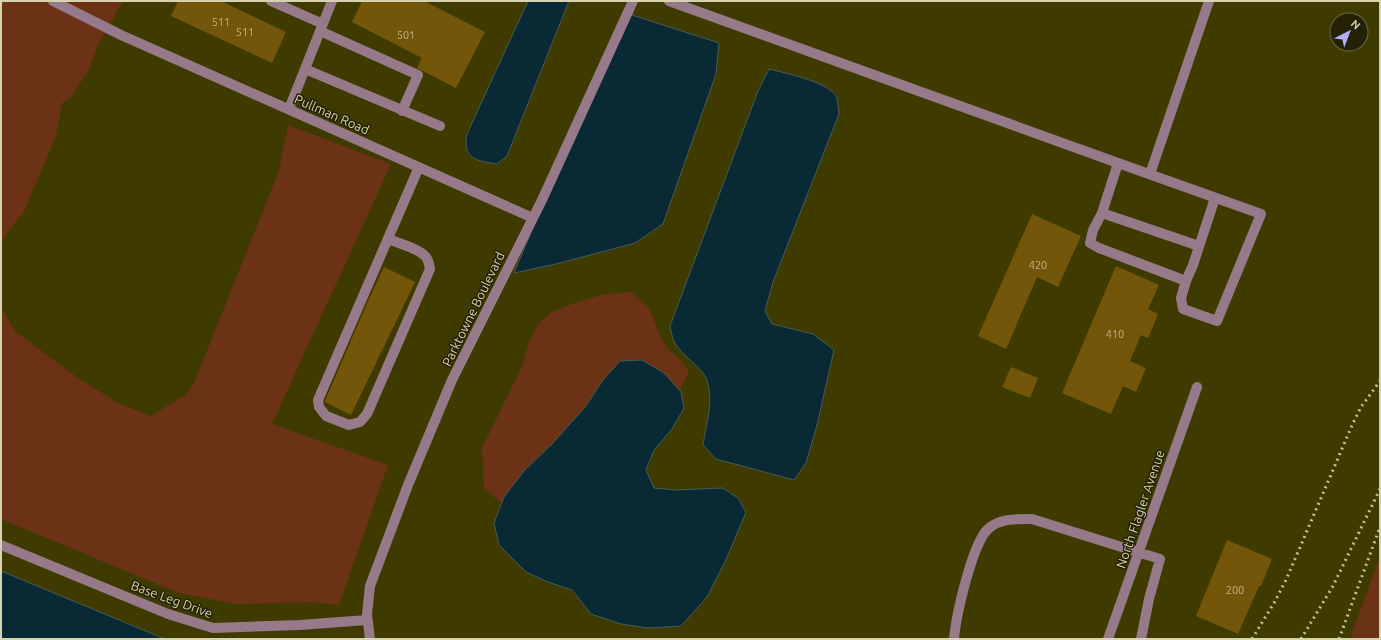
<svg xmlns="http://www.w3.org/2000/svg" width="1381" height="640" font-family="Ubuntu,sans-serif">
<style>
.green{fill:#6b3216}
.water{fill:#092934;stroke:#465c59}
.building{fill:#735609}
.lines{fill:none;stroke-linecap:round;stroke-linejoin:round}
.minor{stroke:#977a89;stroke-width:10}
.rail{stroke:#c2c09a;stroke-width:3;stroke-dasharray:2 4;stroke-linecap:butt}
.labels{text-anchor:middle;stroke-width:3;stroke-linejoin:round;paint-order:stroke}
.number-label{font-size:11px;fill:#bcb486}
.street-label{font-size:13px;fill:#d5d3b0;stroke:#242104}
</style>
<rect width="100%" height="100%" fill="#3f3b00"/>
<!-- green -->
<path class="green" d="M 1,1 L 123,1 L 97,47 L 89,70 L 70,98 L 62,103 L 56,136 L 22,216 L 19,217 L 1,242 Z
M 288,125 L 391,164 L 272,424 L 388,465 L 339,605 L 311,602 L 236,604 L 179,593 L 1,519 L 1,307 L 15,331 L 78,378 L 118,403 L 151,416 L 185,395 L 194,383 L 279,171 Z
M 631,292 L 650,309 L 659,334 L 668,349 L 680,359 L 689,371 L 680,390 L 664,373 L 603,380 L 586,406 L 552,444 L 524,471 L 504,497 L 502,503 L 484,489 L 482,448 L 522,367 L 528,345 L 538,324 L 551,312 L 580,301 L 605,294 Z
M 1380,556 L 1380,639 L 1350,639 Z"/>
<!-- water -->
<path class="water" d="M 528,1 L 569,1 L 507,156 L 497,164 C 477,161 462,159 467,134 Z
M 632,15 L 719,43 L 716,74 L 663,224 L 635,243 L 556,264 L 514,273 L 617,28 Z
M 769,69 C 784,73 831,82 837,98 C 838,103 838,109 839,114 L 773,282 L 765,311 L 772,324 L 813,334 L 834,350 L 817,425 L 806,463 L 794,480 L 716,459 L 703,445 C 706,425 714,402 707,381 C 704,368 680,355 674,341 C 672,337 671,330 670,326 L 758,91 Z
M 642,360 L 664,373 L 681,392 L 684,408 L 672,429 L 654,450 L 646,470 L 654,488 L 676,490 L 723,488 L 738,498 L 746,512 L 726,560 L 707,597 L 681,626 L 648,628 L 621,624 L 591,614 L 572,590 L 548,582 L 526,572 L 499,545 L 494,523 L 504,497 L 524,471 L 552,444 L 586,406 L 603,380 L 620,361 Z
M 1,571 L 165,639 L 1,639 Z"/>
<!-- building -->
<path class="building" d="M 178,1 L 221,1 L 286,32 L 272,63 L 171,16 Z
M 362,1 L 424,1 L 485,32 L 456,88 L 417,68 L 422,58 L 352,22 Z
M 1032,214 L 1081,236 L 1058,287 L 1037,277 L 1006,349 L 978,336 Z
M 1116,266 L 1159,285 L 1148,309 L 1158,314 L 1148,338 L 1141,335 L 1130,361 L 1146,368 L 1136,392 L 1123,386 L 1111,414 L 1062,393 Z
M 384,267 L 415,282 L 351,415 L 325,402 L 325,401 L 368,301 Z
M 1011,367 L 1038,378 L 1030,398 L 1002,387 Z
M 1227,540 L 1272,559 L 1261,586 L 1259,586 L 1238,634 L 1196,616 Z"/>
<g class="lines">
<!-- minor -->
<path class="minor" d="M 53,1 L 121,35 L 533,218
M 271,1 L 323,24
M 669,1 L 1118,163 C 1166,180 1214,197 1261,214 L 1217,321 L 1183,309 L 1181,298 L 1186,281 L 1193,265 L 1215,198
M 320,31 L 418,75 L 402,111
M 305,69 L 440,126
M 289,109 L 332,1
M 1118,163 L 1102,213 L 1199,246
M 1150,174 L 1209,1
M 1102,213 L 1093,230 L 1090,243 L 1099,248 L 1186,281
M 388,239 C 398,243 420,249 426,257 C 429,261 429,265 430,269 L 367,414 L 360,422 L 349,425 L 326,416 L 319,407 L 318,400 L 419,167
M 1,545 L 168,614 L 213,628 L 300,625 L 367,620
M 370,639 L 367,614 L 370,586 L 408,485 L 452,380 L 542,200 L 633,1
M 954,639 C 956,616 972,544 988,529 C 1000,518 1017,519 1032,519 L 1160,559 L 1149,599 L 1141,639
M 1108,639 L 1197,387"/>
<!-- rail -->
<path class="rail" d="M 1252,639 L 1274,603 L 1286,580 L 1353,423 L 1361,407 L 1380,381
M 1301,639 L 1333,586 L 1380,489
M 1339,639 L 1380,527"/>
</g>
<g class="labels">
<!-- number labels -->
<g class="number-label">
<text x="221" y="26">511</text>
<text x="245" y="36">511</text>
<text x="406" y="39">501</text>
<text x="1038" y="269">420</text>
<text x="1115" y="338">410</text>
<text x="1235" y="594">200</text>
</g>
<!-- street labels -->
<g class="street-label">
<text transform="translate(332 114) rotate(24)" y="5">Pullman Road</text>
<text transform="translate(473 309) rotate(-64)" y="5">Parktowne Boulevard</text>
<text transform="translate(1140 509) rotate(-71)" y="5">North Flagler Avenue</text>
<text transform="translate(172 599) rotate(20)" y="5">Base Leg Drive</text>
</g>
</g>
<!-- border -->
<rect width="1381" height="640" fill="none" stroke="#d5d3b0" stroke-width="4"/>
<!-- north arrow -->
<g transform="translate(1349 32) rotate(42)"><circle r="19" fill="#242104" stroke="#6b6849"/>
<path d="M0-3L7 15L0 10L-7 15Z" fill="#b0aefa"/>
<text y="-6" font-size="11" font-weight="bold" text-anchor="middle" fill="#d5d3b0">N</text>
</g>
</svg>
